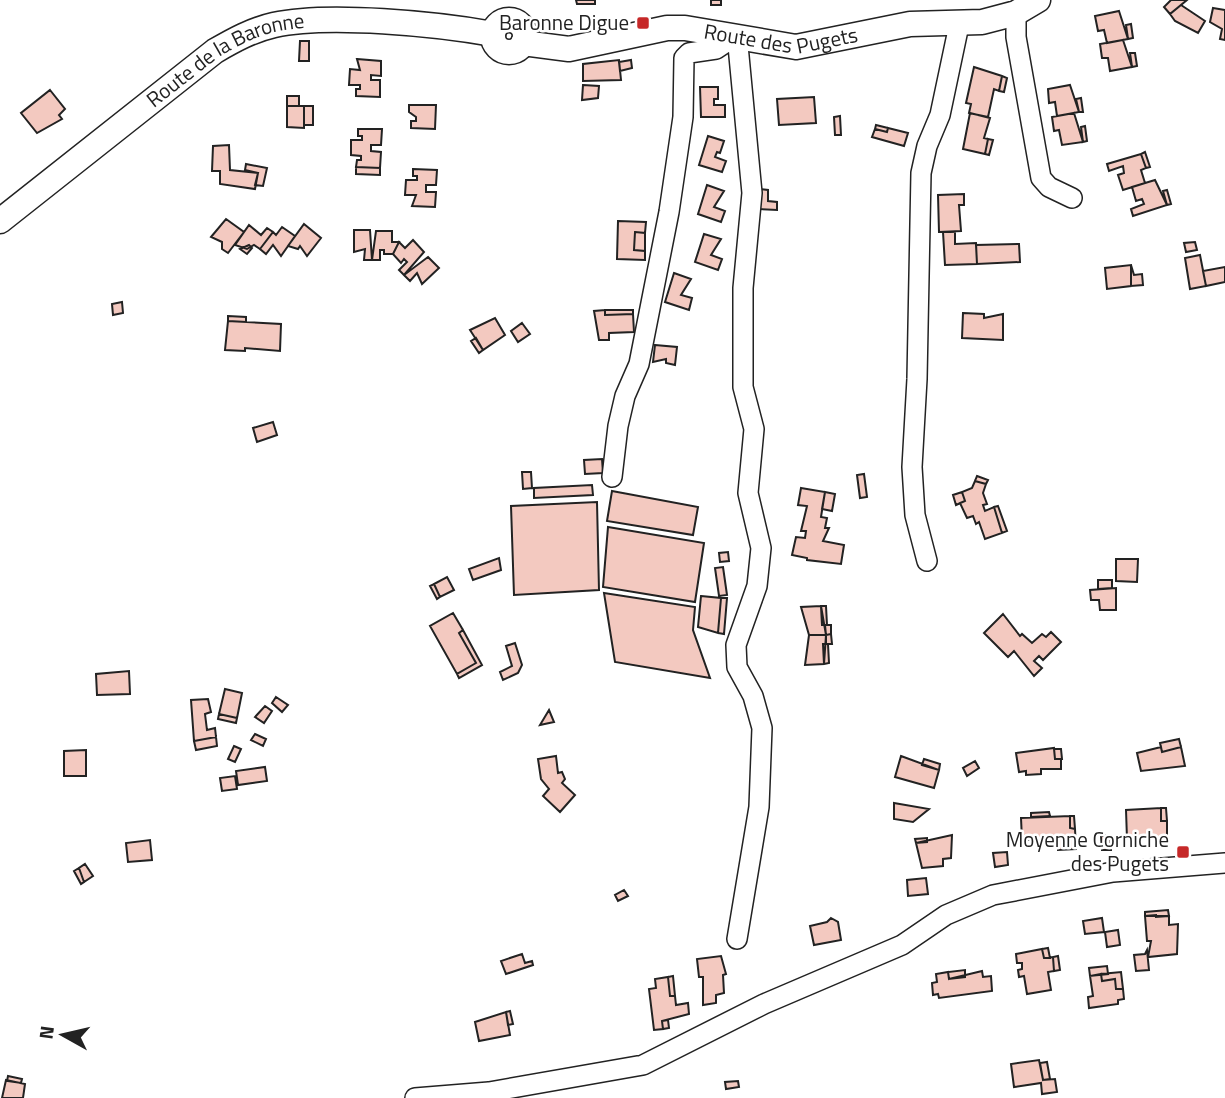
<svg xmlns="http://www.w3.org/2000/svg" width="1225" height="1098" font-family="'Titillium Web',sans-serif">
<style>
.building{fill:#f3c9c0;stroke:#222;stroke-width:2}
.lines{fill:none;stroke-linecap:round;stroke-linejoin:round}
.minor-casing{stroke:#222;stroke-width:22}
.major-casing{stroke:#222;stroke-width:27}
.minor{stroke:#fff;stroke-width:19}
.major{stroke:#fff;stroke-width:24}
.poi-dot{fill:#c62828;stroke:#fff;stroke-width:2.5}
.labels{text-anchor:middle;stroke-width:5;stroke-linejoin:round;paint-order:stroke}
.poi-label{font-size:21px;fill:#222;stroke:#fff;text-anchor:end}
.street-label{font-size:21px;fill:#222;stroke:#fff}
</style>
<rect width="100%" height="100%" fill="#fff"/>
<!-- building -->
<path class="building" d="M 576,0 L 595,0 L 595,4 L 577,4 Z
M 711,0 L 721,0 L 721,5 L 711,5 Z
M 1171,0 L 1187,0 L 1170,14 L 1164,7 Z
M 1181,5 L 1205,21 L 1198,33 L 1175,21 L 1170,14 Z
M 1213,8 L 1225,10 L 1225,40 L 1220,39 L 1222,29 L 1210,22 Z
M 1119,11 L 1128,39 L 1107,43 L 1104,30 L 1098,31 L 1095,16 Z
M 1131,24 L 1133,38 L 1128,39 L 1126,25 Z
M 1123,40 L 1132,67 L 1110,71 L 1108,58 L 1102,58 L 1100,44 Z
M 300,41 L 309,41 L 309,61 L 299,61 Z
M 1130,53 L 1135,53 L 1137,66 L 1132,67 Z
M 357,59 L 381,61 L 381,76 L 371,75 L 371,80 L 380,80 L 380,97 L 356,96 L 356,89 L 360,89 L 360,85 L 349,85 L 350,69 L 360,70 Z
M 619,60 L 621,80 L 583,81 L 583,64 Z
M 631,60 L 632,68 L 620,71 L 619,62 Z
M 974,67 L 1002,76 L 999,91 L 994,89 L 988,117 L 969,113 L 971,104 L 966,103 Z
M 1002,76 L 1007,78 L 1004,92 L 999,91 Z
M 583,85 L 599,86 L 598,98 L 582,100 Z
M 1070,85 L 1079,112 L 1057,116 L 1055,102 L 1049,103 L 1048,89 Z
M 700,87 L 718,87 L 718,99 L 714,99 L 714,105 L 725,105 L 725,117 L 701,117 Z
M 50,90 L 65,109 L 59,115 L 62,119 L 37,133 L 21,113 Z
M 287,96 L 299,96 L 299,106 L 287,106 Z
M 814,97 L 816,123 L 779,125 L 777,99 Z
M 1081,98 L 1083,112 L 1079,112 L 1076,99 Z
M 409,105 L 436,105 L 435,129 L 411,128 L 411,121 L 416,121 L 416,117 L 409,112 Z
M 287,106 L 304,106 L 304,128 L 287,127 Z
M 304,106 L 313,106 L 313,125 L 304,125 Z
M 970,113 L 990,118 L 984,138 L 988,139 L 985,154 L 963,149 Z
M 1074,113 L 1083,142 L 1062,145 L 1059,130 L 1054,131 L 1052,117 Z
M 840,116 L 841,135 L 835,135 L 834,117 Z
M 876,125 L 888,128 L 887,132 L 875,129 Z
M 1085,126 L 1087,141 L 1083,142 L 1081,127 Z
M 888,128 L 908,133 L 904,146 L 872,137 L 875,129 L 887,132 Z
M 358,129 L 382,129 L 381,145 L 371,145 L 371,151 L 381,152 L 380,168 L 356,167 L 357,160 L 361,160 L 361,156 L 351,155 L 351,140 L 362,140 L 362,136 L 358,136 Z
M 708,136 L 724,141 L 720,153 L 717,152 L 715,157 L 726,161 L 722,172 L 699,165 Z
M 988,139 L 993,140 L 989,155 L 985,154 Z
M 229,145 L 230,170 L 258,173 L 255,189 L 220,184 L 220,171 L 212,171 L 213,146 Z
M 1145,152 L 1150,167 L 1146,168 L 1141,154 Z
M 1141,154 L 1146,168 L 1141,170 L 1145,183 L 1123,190 L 1118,175 L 1124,173 L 1123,166 L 1109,171 L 1107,164 Z
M 246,164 L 267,168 L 263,186 L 255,185 L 258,173 L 245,170 Z
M 356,167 L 380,168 L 380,175 L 356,174 Z
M 413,169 L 437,170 L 436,185 L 426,185 L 426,192 L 436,192 L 435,207 L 412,206 L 416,195 L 405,195 L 406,180 L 417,180 L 417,176 L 413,176 Z
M 1155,180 L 1167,205 L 1133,216 L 1131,209 L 1144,204 L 1142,199 L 1136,201 L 1132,187 Z
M 707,185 L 724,191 L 714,207 L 725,211 L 721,222 L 698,214 Z
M 759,189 L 768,190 L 768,201 L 777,202 L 777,210 L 758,209 Z
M 1167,190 L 1171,204 L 1167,205 L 1163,191 Z
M 964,194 L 964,205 L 959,205 L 961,231 L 939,232 L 938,195 Z
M 226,219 L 244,232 L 228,253 L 222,249 L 222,242 L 211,237 Z
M 618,221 L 646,222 L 645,233 L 635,232 L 634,250 L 645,251 L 645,260 L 617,259 Z
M 304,224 L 321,238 L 307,256 L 300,246 L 298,249 L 288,246 Z
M 249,225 L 261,235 L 267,228 L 273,232 L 260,249 L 254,245 L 247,249 L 235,245 Z
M 282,227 L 295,236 L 281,256 L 273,245 L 266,254 L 260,249 L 273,232 L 276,235 Z
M 354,230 L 370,230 L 372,260 L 364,260 L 365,249 L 354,252 Z
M 376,231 L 392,231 L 392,242 L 399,242 L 393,254 L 384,254 L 384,250 L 380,250 L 380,260 L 372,260 Z
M 635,232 L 645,233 L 645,251 L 634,250 Z
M 943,232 L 955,232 L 955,244 L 976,243 L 977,264 L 945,265 Z
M 704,234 L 721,239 L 711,255 L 722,259 L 718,270 L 695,262 Z
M 413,240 L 424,252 L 404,275 L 399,270 L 407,262 L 404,259 L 401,263 L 393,254 L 399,242 L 405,248 Z
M 1195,242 L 1197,250 L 1186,252 L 1184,243 Z
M 1019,244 L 1020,262 L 977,264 L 976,245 Z
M 249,245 L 252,248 L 247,254 L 240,249 Z
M 1200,255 L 1206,286 L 1190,289 L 1185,258 Z
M 428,257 L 439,268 L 422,284 L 417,273 L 410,281 L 404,275 Z
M 1131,265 L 1131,286 L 1107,289 L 1105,268 Z
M 1131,265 L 1134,275 L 1142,274 L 1143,285 L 1131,286 Z
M 1225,267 L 1225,282 L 1206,286 L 1203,271 Z
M 674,273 L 691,279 L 681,295 L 692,298 L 689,310 L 665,302 Z
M 122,302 L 123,313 L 113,315 L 112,304 Z
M 605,310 L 605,315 L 633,314 L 634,332 L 609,333 L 609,340 L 599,340 L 594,311 Z
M 605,310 L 633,310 L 633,314 L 605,315 Z
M 963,313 L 984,314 L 984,318 L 1003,314 L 1003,340 L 962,338 Z
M 228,316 L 246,317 L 246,322 L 228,321 Z
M 495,318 L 505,335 L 483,350 L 470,330 Z
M 228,321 L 281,324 L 280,351 L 245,348 L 245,351 L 225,350 Z
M 522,323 L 530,334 L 518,342 L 511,331 Z
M 476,338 L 483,350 L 479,353 L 471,341 Z
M 655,345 L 677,347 L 675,365 L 666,363 L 666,359 L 653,362 Z
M 273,422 L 277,435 L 257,442 L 253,428 Z
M 602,459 L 603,473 L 585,474 L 584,460 Z
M 522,472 L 531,472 L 532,488 L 523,489 Z
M 864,474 L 867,497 L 860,498 L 857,475 Z
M 977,476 L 988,480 L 986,484 L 975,481 Z
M 975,481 L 986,484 L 983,493 L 987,504 L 983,505 L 985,511 L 994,507 L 1002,533 L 985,539 L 979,522 L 976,524 L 973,516 L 967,518 L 960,503 L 965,501 L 962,492 L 972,488 Z
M 592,485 L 593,495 L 534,498 L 534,488 Z
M 801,488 L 825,492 L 821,517 L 827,518 L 825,528 L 829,528 L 823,541 L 844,545 L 841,564 L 807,560 L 807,558 L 792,555 L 796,537 L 805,538 L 806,531 L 801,531 L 807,506 L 798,505 Z
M 612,491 L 698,507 L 693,535 L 607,521 Z
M 825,492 L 835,494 L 832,511 L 822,509 Z
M 962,492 L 965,501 L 956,505 L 953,495 Z
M 597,502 L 599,590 L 514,595 L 511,506 Z
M 998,506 L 1007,531 L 1002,533 L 994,507 Z
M 608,527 L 704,543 L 695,602 L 603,587 Z
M 728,552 L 729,561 L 720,562 L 719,553 Z
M 499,558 L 501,570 L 473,580 L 469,569 Z
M 1116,559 L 1138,559 L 1137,582 L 1116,581 Z
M 723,567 L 727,595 L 719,596 L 715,568 Z
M 447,577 L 454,590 L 440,597 L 434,584 Z
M 1098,580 L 1112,580 L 1112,588 L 1098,589 Z
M 434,584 L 440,597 L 437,599 L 430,586 Z
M 1116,588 L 1116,610 L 1100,610 L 1099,600 L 1091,600 L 1090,590 Z
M 604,593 L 695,607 L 693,630 L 710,678 L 615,662 Z
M 701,596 L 721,598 L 718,633 L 698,627 Z
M 721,598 L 727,598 L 724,634 L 718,633 Z
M 821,606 L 826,606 L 827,625 L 822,625 Z
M 821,606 L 826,635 L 809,635 L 801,607 Z
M 453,613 L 463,630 L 459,633 L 476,663 L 457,674 L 430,626 Z
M 1003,614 L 1020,636 L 1022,634 L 1032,643 L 1042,634 L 1046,637 L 1051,632 L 1061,642 L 1043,660 L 1039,656 L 1034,661 L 1042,668 L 1034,676 L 1014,651 L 1008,657 L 984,633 Z
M 825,625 L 831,625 L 831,634 L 826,635 Z
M 463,630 L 482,665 L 459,678 L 457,674 L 476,663 L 459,633 Z
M 831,634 L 832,644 L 826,644 L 826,635 Z
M 809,635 L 826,635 L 824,664 L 805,665 Z
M 515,643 L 522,665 L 518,673 L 503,680 L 500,672 L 512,666 L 506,646 Z
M 823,644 L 828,644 L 829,663 L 824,664 Z
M 129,671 L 130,694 L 97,695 L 96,674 Z
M 225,689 L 242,693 L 237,718 L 219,714 Z
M 276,697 L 288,705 L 282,712 L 272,703 Z
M 208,699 L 211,712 L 205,714 L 207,730 L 215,728 L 216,737 L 194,741 L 191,700 Z
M 265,706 L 272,711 L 264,723 L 255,717 Z
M 549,710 L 554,722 L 540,725 Z
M 219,714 L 237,718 L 236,723 L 218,719 Z
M 255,734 L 266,739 L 263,746 L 251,740 Z
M 216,737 L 217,746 L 196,750 L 194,741 Z
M 1179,739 L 1181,747 L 1162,752 L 1160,743 Z
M 234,746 L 241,749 L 235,762 L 228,759 Z
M 1161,747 L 1162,752 L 1181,747 L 1185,766 L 1141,771 L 1137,753 Z
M 1054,748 L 1055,759 L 1061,759 L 1061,769 L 1041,769 L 1041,774 L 1026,775 L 1026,771 L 1019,772 L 1016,753 Z
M 1054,749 L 1061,749 L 1062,759 L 1055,759 Z
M 86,750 L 86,776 L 64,776 L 64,751 Z
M 556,756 L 558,773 L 562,772 L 565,779 L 562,783 L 575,795 L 560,812 L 543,796 L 549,789 L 541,779 L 538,759 Z
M 901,756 L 939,770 L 934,788 L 895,777 Z
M 924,759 L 940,764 L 939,770 L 922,765 Z
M 975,761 L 979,768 L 967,776 L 963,768 Z
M 265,767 L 267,781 L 238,785 L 236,771 Z
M 235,776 L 237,789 L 222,791 L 220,778 Z
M 894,803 L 929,809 L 913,822 L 894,819 Z
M 1161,808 L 1166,808 L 1167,821 L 1161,821 Z
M 1161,808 L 1161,821 L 1167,821 L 1167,838 L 1127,839 L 1126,810 Z
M 1049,812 L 1050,816 L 1031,817 L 1031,813 Z
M 1070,816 L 1074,816 L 1075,829 L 1070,828 Z
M 1070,816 L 1070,828 L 1075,829 L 1076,849 L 1058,850 L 1058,840 L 1022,840 L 1021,818 Z
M 952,835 L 951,858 L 943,859 L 943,866 L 922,868 L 916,843 Z
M 1110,835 L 1111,850 L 1102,850 L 1101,836 Z
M 927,838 L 927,842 L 916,843 L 915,839 Z
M 150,840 L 152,860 L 128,862 L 126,843 Z
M 1007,852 L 1008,865 L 995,867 L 993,853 Z
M 85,864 L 93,876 L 84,882 L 79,868 Z
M 79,868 L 84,882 L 81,884 L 74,871 Z
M 926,878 L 928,894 L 908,896 L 907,880 Z
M 624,890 L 628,896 L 618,901 L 615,895 Z
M 1168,910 L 1169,916 L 1145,916 L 1145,912 Z
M 1156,915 L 1156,917 L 1169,916 L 1169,925 L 1178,924 L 1177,954 L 1148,957 L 1151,941 L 1147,941 L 1145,916 Z
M 831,918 L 838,922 L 841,940 L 814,945 L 810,926 L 827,922 Z
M 1102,918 L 1104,932 L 1085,934 L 1083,921 Z
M 1118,930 L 1120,945 L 1107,947 L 1105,932 Z
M 1048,948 L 1050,958 L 1044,958 L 1042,949 Z
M 1042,949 L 1044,958 L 1053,957 L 1054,971 L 1048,972 L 1051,990 L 1027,994 L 1024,976 L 1019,977 L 1018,970 L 1022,969 L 1022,963 L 1017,963 L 1016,954 Z
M 1147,950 L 1149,970 L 1136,971 L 1134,955 L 1145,954 Z
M 522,954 L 525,963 L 532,961 L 533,965 L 506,974 L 501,961 Z
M 721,956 L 726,974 L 723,975 L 724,993 L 716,995 L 716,1003 L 703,1005 L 703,977 L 699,977 L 697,959 Z
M 1058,956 L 1060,970 L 1054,971 L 1053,957 Z
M 1107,966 L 1108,974 L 1090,976 L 1089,968 Z
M 965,970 L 965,977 L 949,979 L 948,972 Z
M 982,971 L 983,977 L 991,976 L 992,991 L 939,998 L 938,994 L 933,995 L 932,983 L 937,982 L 936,974 L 948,972 L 949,979 Z
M 1121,972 L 1123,989 L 1116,989 L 1115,979 L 1102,981 L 1101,974 Z
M 1101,974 L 1102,981 L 1115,979 L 1116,989 L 1123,989 L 1124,999 L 1118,1000 L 1118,1004 L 1089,1008 L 1088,997 L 1093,996 L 1090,976 Z
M 673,976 L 675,996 L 670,996 L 668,977 Z
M 668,977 L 670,996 L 675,996 L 676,1005 L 688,1003 L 689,1014 L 662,1021 L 663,1029 L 654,1030 L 649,989 L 656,988 L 655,979 Z
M 510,1011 L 513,1024 L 508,1025 L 506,1012 Z
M 506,1012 L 510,1035 L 479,1041 L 475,1022 Z
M 668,1020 L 669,1028 L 663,1029 L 662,1021 Z
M 1039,1060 L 1043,1080 L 1055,1079 L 1057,1092 L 1042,1094 L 1041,1083 L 1014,1087 L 1011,1064 Z
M 1047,1062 L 1050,1079 L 1043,1080 L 1040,1063 Z
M 8,1076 L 22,1079 L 21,1083 L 7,1081 Z
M 6,1080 L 25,1084 L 23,1098 L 2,1098 Z
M 738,1081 L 739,1087 L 726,1089 L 725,1082 Z"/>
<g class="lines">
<defs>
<path id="minor" d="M 1016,13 L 1016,37 L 1041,178 L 1049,187 L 1072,198
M 612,477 L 618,426 L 625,396 L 639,364 L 669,212 L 683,117 L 684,58 L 689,53 L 716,49 L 737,35 L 752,193 L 743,288 L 743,387 L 754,429 L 748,493 L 761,548 L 757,586 L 736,645 L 737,667 L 753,696 L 762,728 L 759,807 L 737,939
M 927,561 L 915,515 L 912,467 L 917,379 L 921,173 L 927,146 L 940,115 L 959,25
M 415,1098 L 489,1092 L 643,1065 L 764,1004 L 902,945 L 946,915 L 993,895 L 1113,872 L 1225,863"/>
<g id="major">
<circle cx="509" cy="36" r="16"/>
<path id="s1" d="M 523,43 L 569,49 L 667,28 L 685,28 L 796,47 L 910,24 L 982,22 L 1016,13 L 1038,0"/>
<path id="s2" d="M 0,221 L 215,51 C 234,40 252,30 274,25 C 328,13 438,24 493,34"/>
</g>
</defs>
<!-- minor casing -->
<use href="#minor" class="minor-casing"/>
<!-- major casing -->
<use href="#major" class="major-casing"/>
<!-- minor -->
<use href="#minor" class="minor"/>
<!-- major -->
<use href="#major" class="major"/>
</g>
<!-- markers -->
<g class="poi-dot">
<rect x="636" y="16" width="14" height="14" rx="3.5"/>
<rect x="1176" y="845" width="14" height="14" rx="3.5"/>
</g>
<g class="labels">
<!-- poi labels -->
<g class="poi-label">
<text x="629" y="30">Baronne Digue</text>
<text x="1169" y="847">Moyenne Corniche<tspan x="1169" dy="24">des Pugets</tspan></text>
</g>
<!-- street labels -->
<g class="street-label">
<text dy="7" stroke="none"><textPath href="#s1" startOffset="262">Route des Pugets</textPath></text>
<text dy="7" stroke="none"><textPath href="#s2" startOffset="280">Route de la Baronne</textPath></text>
</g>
</g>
<!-- north arrow -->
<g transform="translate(63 1035) rotate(278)" stroke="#ffffff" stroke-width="5" paint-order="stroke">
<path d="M0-5L12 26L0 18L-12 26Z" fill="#222222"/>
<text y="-10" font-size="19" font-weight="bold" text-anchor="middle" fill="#222222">N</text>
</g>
</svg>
